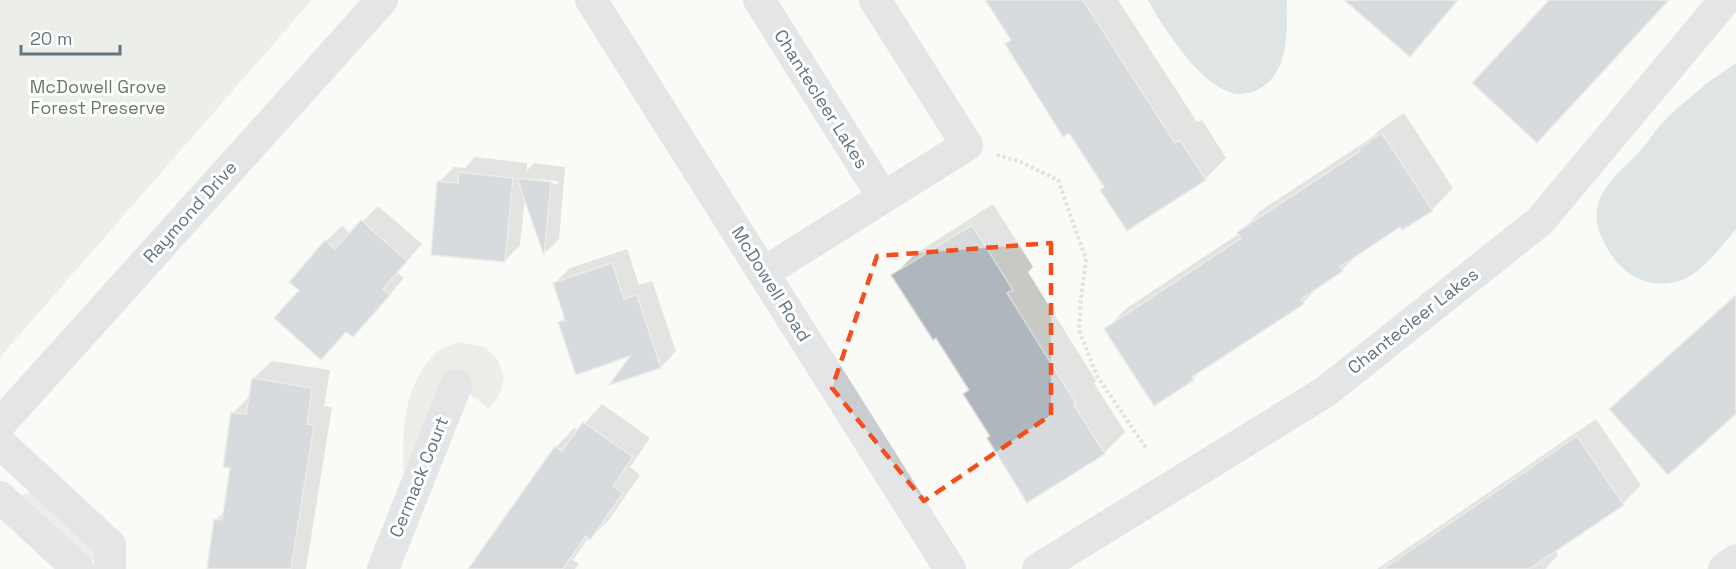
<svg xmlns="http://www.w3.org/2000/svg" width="1736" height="569" font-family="'Space Grotesk',sans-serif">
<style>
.green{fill:#dbe2d8}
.water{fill:#becbcf}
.shadow{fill:#0003;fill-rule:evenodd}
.building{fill:#adb7bd;stroke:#dbdcd9;stroke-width:1.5}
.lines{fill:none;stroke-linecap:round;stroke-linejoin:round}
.path{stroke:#c0c3c5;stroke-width:4;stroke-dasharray:3 3;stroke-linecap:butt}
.minor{stroke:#c9cdd1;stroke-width:32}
.marked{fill:none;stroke:#f44e1c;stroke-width:4.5;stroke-dasharray:12 8;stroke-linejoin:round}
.labels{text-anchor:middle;stroke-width:6;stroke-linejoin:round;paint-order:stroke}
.park-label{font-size:18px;fill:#667b61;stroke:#fff}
.street-label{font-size:18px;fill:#627585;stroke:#fff}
</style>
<rect width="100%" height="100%" fill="#fafaf7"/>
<!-- green -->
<path class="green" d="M 0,0 L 312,0 L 0,357 Z
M 459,342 L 485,347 L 498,360 L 504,377 L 500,394 L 489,409 L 467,392 L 405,500 C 402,450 397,388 438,351 C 444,347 453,344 459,342 Z
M 36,490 L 97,549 L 96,557 L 92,561 L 83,561 L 22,497 L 24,494 Z"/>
<!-- water -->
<path class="water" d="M 1148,0 L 1287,0 C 1287,33 1290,78 1252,92 C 1246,94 1236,95 1229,92 C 1199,82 1163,28 1148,0 Z
M 1736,63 L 1736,229 C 1722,245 1700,276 1679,281 C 1644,291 1617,271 1603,240 C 1597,228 1595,219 1598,205 C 1604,183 1624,168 1639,152 C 1648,143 1654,132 1662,123 C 1685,100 1709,81 1736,63 Z"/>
<!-- shadow -->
<path class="shadow" d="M 986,0 L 1118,0 L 1197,122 L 1202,120 L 1226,158 L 1205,179 L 1012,39 Z
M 1346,0 L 1459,0 L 1410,55 Z
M 1404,113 L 1453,188 L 1432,210 L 1401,225 L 1360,252 L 1342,270 L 1322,283 L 1303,303 L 1204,367 L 1193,379 L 1106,329 L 1127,308 L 1240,233 L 1260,211 L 1371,138 L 1382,128 Z
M 475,157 L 527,163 L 527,171 L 534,163 L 565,167 L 559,239 L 544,254 L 525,196 L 520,245 L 505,261 L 439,182 L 454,167 L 465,168 ZM 538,179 L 558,181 L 558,184 L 538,182 Z
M 993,204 L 1033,267 L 1028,272 L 1096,381 L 1094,383 L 1125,432 L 1104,453 L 991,436 L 965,394 L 970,389 L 936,336 L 893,276 L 915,254 Z
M 378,206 L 422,244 L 397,272 L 404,278 L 368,320 L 301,289 L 326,241 L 342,226 L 351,234 Z
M 627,249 L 639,285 L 652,281 L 676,351 L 661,367 L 613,382 L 634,353 L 560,322 L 566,316 L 555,283 L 570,268 Z
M 1736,295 L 1736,412 L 1611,409 L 1629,391 Z
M 272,361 L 330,370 L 324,406 L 332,407 L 306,569 L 208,569 L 216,520 L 226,510 L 232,467 L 233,413 L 251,395 L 253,379 Z
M 602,404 L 650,438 L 630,467 L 640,475 L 609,520 L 590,538 L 589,537 L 573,560 L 579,564 L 575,569 L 470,569 L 556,447 L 574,428 L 578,431 Z
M 1596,419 L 1641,485 L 1623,503 L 1555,550 L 1558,555 L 1545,569 L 1377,569 Z"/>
<!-- building -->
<path class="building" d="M 985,0 L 1083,0 L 1175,143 L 1180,140 L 1206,180 L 1127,231 L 1100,190 L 1104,187 L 1069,133 L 1063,137 L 1005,44 L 1011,40 Z
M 1344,0 L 1458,0 L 1410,57 Z
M 1549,0 L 1669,0 L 1537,143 L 1472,83 Z
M 1382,133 L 1433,211 L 1402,230 L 1400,227 L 1340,267 L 1343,271 L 1301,299 L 1304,304 L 1192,377 L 1194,380 L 1154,406 L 1104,329 L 1241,238 L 1237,232 L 1360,151 L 1358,149 Z
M 458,172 L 513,178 L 505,262 L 431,255 L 437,181 L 458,183 Z
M 517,178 L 551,182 L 544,256 Z
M 361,220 L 407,261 L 383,289 L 390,295 L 353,337 L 346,332 L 321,360 L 274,318 L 299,290 L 289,282 L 325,240 L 335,249 Z
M 972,225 L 1013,290 L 1007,293 L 1076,403 L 1074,405 L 1105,454 L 1027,503 L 987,438 L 990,436 L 963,394 L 969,390 L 936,338 L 933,340 L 891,275 Z
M 612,263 L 624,299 L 637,295 L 661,368 L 609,385 L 630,356 L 576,375 L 558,322 L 565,320 L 553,283 Z
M 1736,295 L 1736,414 L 1668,475 L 1609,409 Z
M 252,378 L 312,388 L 307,424 L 314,425 L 291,569 L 207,569 L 214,519 L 222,520 L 230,468 L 223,467 L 231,412 L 246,414 Z
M 583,422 L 633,457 L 613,486 L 623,493 L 590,540 L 586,536 L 563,569 L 468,569 L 555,446 L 562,451 Z
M 1577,436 L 1624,505 L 1529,569 L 1383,569 Z"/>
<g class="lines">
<!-- path -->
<path class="path" d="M 997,155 L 1021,162 L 1058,180 L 1086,259 L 1081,298 L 1079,330 L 1097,376 L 1146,448"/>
<!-- minor -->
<path class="minor" d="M 591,0 L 950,569
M 759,0 L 883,197
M 763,273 L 967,145 L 875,0
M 0,424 L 382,0
M 0,443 L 110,545 L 110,569
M 0,497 L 78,569
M 383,569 L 456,385
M 1038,569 L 1325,392 L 1540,221 L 1725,0
M 1724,569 L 1736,560"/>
</g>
<!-- marked area -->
<path d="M0 0H1736V569H0ZM 1051,243 L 1051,415 L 924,501 L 832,388 L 877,256 Z" fill="#fafaf7" fill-opacity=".55" fill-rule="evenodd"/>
<path class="marked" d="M 1051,243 L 1051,415 L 924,501 L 832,388 L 877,256 Z"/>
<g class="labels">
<!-- park labels -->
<g class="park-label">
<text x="98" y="93">McDowell Grove<tspan x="98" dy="21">Forest Preserve</tspan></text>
</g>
<!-- street labels -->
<g class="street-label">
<text transform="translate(821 99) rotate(58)" y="6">Chantecleer Lakes</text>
<text transform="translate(190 212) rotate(-48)" y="6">Raymond Drive</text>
<text transform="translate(771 284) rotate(58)" y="6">McDowell Road</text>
<text transform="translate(1413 321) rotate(-38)" y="6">Chantecleer Lakes</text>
<text transform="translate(419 477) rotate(-68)" y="6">Cermack Court</text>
</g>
</g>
<!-- scale -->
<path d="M21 45v9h99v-9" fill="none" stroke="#627585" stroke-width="3"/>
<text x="30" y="45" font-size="18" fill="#627585" stroke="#ffffff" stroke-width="4.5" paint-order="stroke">20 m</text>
</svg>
